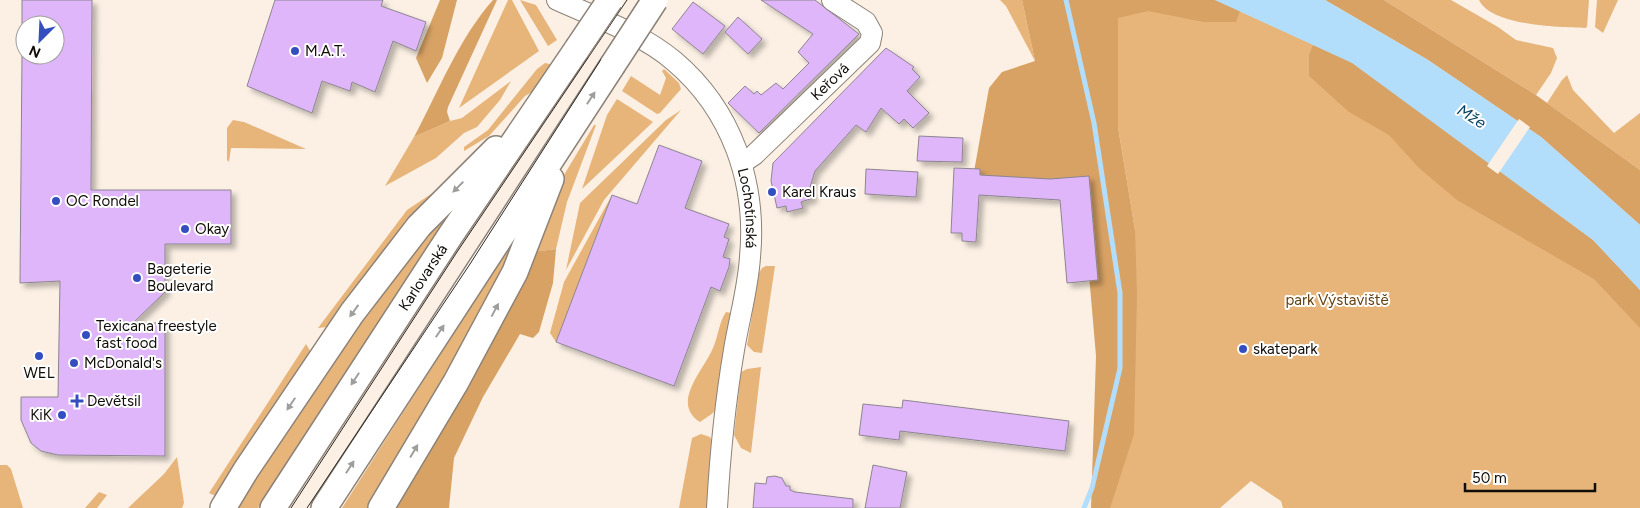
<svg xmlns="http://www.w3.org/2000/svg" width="1640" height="508" font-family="Figtree,sans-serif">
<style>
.green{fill:#e7b47a}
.forest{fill:#d8a264}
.water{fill:#b2ddfb}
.pier{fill:#fcf0e4}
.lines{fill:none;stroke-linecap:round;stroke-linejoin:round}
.stream{stroke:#b2ddfb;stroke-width:5}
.building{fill:#dfb6f9;stroke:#8c8591;filter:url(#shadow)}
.minor-casing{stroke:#8c8277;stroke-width:22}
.major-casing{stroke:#8c8277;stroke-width:28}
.minor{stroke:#fff;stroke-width:20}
.major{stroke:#fff;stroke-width:25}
.tram{stroke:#2c2722;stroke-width:1}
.major-bridge-casing{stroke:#8c8277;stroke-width:28;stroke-linecap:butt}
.major-bridge{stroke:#fff;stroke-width:25}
.oneway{fill:#9f9e9c}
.poi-dot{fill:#344ec0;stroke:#fff;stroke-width:2}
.labels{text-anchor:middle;stroke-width:4;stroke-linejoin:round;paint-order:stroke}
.poi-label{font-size:15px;fill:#100c08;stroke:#fff;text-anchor:start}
.street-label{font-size:15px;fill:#100c08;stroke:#fff}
.park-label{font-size:15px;fill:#654111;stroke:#fff}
.water-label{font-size:16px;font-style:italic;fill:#003f5e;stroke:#fff}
</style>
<defs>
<filter id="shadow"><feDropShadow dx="4.5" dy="4.5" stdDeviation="2.5" flood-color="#0004"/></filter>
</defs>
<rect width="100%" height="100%" fill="#fcf0e4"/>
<!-- green -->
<path class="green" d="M 508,0 L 512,0 L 539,51 L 459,108 Z
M 520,0 L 536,5 L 557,40 L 548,46 Z
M 1000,0 L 1022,0 L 1035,61 L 1006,6 Z
M 1087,0 L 1215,0 L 1352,62 L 1593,240 L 1640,290 L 1640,508 L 1283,508 L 1281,501 L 1251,481 L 1220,508 L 1110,508 L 1135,230 L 1118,127 Z
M 1384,0 L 1451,0 L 1498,27 L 1516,40 L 1553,48 L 1557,58 L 1551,73 L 1536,95 Z
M 1479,0 L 1589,0 L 1587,27 L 1585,28 C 1560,27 1491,26 1479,0 Z
M 1597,0 L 1618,0 L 1603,33 L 1595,27 Z
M 545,63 L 554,65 L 537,89 L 525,96 L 489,136 L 464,151 L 464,147 L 488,130 L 537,69 Z
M 664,69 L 679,83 L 681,89 L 660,113 L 657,114 L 622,91 L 631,76 L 660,95 L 666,78 L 662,71 Z
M 1567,75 L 1573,90 L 1614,133 L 1640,113 L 1640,170 L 1547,103 L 1562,80 Z
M 511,81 L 500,100 L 477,127 L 464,133 L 436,158 L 385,186 L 414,137 L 450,121 L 462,118 Z
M 617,99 L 653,122 L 582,189 L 607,115 Z
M 681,110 L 604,200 L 566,270 L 580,203 L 666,120 Z
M 233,120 L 244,122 L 306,149 L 231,148 L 229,162 L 227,160 L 227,128 Z
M 594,125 L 596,125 L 567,202 L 556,249 L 532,252 L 555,190 Z
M 460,167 L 462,169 L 333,322 L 327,327 L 318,328 L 407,210 L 443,186 Z
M 481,170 L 386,312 L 258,508 L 230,508 L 270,447 L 421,238 Z
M 612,195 L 556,342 L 550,333 L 564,282 Z
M 515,237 L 505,273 L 371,508 L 342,508 Z
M 766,266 L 775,266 L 762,353 L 754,352 L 747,345 L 759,273 L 762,268 Z
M 726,312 L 732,313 L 718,405 L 713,413 L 700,422 C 670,403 704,370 713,348 C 718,337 719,322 726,312 Z
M 306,344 L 312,354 L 218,497 L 209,493 Z
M 761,367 L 751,453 L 741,448 L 734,435 L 741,372 L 747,369 Z
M 701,434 L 710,437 L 715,446 L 712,508 L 679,508 L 692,438 Z
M 177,457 L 184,503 L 182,508 L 128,508 L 164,474 Z
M 0,465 L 7,465 L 11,469 L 23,508 L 0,508 Z
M 99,492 L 107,495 L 97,508 L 85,508 Z"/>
<!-- forest -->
<path class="forest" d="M 440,0 L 457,0 L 442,58 L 427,83 L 416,58 Z
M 493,0 L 497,0 L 448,107 L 447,112 L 450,121 L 414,137 C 438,92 459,38 493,0 Z
M 1022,0 L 1215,0 L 1240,11 L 1236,22 L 1204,22 L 1148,11 L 1118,18 L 1118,127 L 1135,230 L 1137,294 L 1134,434 L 1110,508 L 1091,508 L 1096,356 L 1081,182 L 973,177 L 989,88 L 1002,72 L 1035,61 Z
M 1325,0 L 1384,0 L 1536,95 L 1640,170 L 1640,225 L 1541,137 L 1428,60 Z
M 1313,45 L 1352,62 L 1593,240 L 1640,290 L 1640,328 L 1594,279 L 1457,200 L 1419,168 L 1389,135 L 1349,112 L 1309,76 L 1309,55 Z
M 556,249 L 553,283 L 539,332 L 533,338 L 520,334 L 483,397 L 454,458 L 449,508 L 393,508 L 532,252 Z"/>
<!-- water -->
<path class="water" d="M 1215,0 L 1325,0 L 1428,60 L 1541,137 L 1640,225 L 1640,290 L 1593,240 L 1352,63 Z"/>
<!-- pier -->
<path class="pier" d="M 1519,119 L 1530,127 L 1498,174 L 1487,166 Z"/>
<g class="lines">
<!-- stream -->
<path class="stream" d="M 1066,0 L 1094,123 L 1120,293 L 1120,368 L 1092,488 L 1084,508"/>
</g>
<!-- building -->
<path class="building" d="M 22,0 L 92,0 L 91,190 L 231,190 L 231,244 L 165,244 L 165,292 L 133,323 L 165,323 L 165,456 L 58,455 L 41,451 L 31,443 L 21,420 L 21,397 L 58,397 L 60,281 L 20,283 L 22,55 L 55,55 L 55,25 L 22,25 Z
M 275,0 L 383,0 L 381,6 L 426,22 L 416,51 L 393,41 L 375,92 L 352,82 L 350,91 L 322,81 L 312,113 L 247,86 Z
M 761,0 L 815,0 L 859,34 L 759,133 L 728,103 L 745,86 L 754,94 L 757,91 L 761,95 L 776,83 L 783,89 L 809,63 L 798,52 L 813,34 Z
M 693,2 L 725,26 L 703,54 L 672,29 Z
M 738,17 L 762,39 L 748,54 L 725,32 Z
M 886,48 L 914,67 L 912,69 L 920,77 L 907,91 L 929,113 L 913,128 L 904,119 L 899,124 L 881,108 L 866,132 L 856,125 L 815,171 L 810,187 L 813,198 L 801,202 L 803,208 L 787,212 L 786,206 L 777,208 L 771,181 L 773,163 Z
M 919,136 L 963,138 L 962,162 L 917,161 Z
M 659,145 L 702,161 L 685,208 L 729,224 L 724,237 L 729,239 L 723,257 L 730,259 L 729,267 L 720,291 L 711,287 L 674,386 L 556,342 L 612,195 L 637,204 Z
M 954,168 L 980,169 L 980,175 L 1050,179 L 1089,176 L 1098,280 L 1067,283 L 1060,200 L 979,195 L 976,242 L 962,241 L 962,233 L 951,233 Z
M 866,169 L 918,172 L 916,197 L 865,194 Z
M 903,400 L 1069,421 L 1065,451 L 900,431 L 899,440 L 859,435 L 863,404 L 902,408 Z
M 873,465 L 907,472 L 900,508 L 865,508 Z
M 775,476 L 782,478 L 786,486 L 790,486 L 790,490 L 795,492 L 853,499 L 853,508 L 753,508 L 755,483 L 766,484 L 767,477 Z"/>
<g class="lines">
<defs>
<g id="minor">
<path id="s1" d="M 557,0 C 597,18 641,33 674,61 C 732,110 757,183 750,257 C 748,289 739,319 734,350 C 725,403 720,455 717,508"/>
<path id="s2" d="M 742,163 L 754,155 L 870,43 L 872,33 L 866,22 L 832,0"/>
</g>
<g id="major">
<path d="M 223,508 L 246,470 L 352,313 L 419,226 L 496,149"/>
<path id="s3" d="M 273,508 L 450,236 L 577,49"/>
<path d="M 324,508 L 612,66"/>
<path d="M 381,508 L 456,382 L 515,272 L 551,179"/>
</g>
</defs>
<!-- minor casing -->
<use href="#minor" class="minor-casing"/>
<!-- major casing -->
<use href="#major" class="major-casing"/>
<!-- minor -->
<use href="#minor" class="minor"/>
<!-- major -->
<use href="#major" class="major"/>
<!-- tram -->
<path class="tram" d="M 291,508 L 457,252 L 627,0
M 307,508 L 470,264 L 639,0"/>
<defs>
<path id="major-bridge" d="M 577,49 L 610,0
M 612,66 L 655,0"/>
</defs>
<!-- major-bridge casing -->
<use href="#major-bridge" class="major-bridge-casing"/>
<!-- major-bridge -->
<use href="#major-bridge" class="major-bridge"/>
</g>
<!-- one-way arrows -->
<defs><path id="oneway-solid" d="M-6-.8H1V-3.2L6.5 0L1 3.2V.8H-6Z" transform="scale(1.25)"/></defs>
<g class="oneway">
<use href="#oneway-solid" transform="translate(591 98) rotate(-57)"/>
<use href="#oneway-solid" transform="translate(458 187) rotate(135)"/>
<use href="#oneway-solid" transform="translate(495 310) rotate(-62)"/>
<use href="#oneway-solid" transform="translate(354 311) rotate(126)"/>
<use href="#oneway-solid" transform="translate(440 331) rotate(-56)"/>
<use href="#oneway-solid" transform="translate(355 379) rotate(123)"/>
<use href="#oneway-solid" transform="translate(291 404) rotate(124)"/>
<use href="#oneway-solid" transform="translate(414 451) rotate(-59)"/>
<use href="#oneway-solid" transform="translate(350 467) rotate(-57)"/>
</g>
<!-- markers -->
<g class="poi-dot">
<circle cx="295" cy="51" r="5"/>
<circle cx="772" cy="192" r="5"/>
<circle cx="56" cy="201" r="5"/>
<circle cx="185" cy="229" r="5"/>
<circle cx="137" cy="278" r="5"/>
<circle cx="86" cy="335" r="5"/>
<circle cx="1243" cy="349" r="5"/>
<circle cx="39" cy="356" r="5"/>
<circle cx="74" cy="363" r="5"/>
<path d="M74.5 393.5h5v5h5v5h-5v5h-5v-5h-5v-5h5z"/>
<circle cx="62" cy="415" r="5"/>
</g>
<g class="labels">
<!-- poi labels -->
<g class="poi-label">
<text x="305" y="56">M.A.T.</text>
<text x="782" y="197">Karel Kraus</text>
<text x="66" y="206">OC Rondel</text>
<text x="195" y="234">Okay</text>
<text x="147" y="274">Bageterie<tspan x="147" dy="17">Boulevard</tspan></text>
<text x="96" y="331">Texicana freestyle<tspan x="96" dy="17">fast food</tspan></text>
<text x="1253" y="354">skatepark</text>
<text x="84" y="368">McDonald's</text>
<text x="39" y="378" text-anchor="middle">WEL</text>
<text x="87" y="406">Devětsil</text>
<text x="52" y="420" text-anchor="end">KiK</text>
</g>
<!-- street labels -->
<g class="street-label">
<text dy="5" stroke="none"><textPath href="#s2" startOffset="120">Keřová</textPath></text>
<text dy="5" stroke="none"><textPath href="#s1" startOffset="302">Lochotínská</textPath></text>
<text dy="5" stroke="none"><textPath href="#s3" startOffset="275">Karlovarská</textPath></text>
</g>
<!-- park labels -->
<g class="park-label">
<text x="1337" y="305">park Výstaviště</text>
</g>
<!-- water labels -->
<g class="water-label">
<text transform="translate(1472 116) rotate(32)" y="6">Mže</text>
</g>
</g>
<!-- north arrow -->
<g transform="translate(40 40) rotate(204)"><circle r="24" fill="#ffffff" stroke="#9f9e9c"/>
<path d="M0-4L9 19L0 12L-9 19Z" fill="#344ec0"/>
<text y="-8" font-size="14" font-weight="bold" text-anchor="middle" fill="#100c08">N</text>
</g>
<!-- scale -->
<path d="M1465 483v8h130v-8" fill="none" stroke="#100c08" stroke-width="2.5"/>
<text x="1472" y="483" font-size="15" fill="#100c08" stroke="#ffffff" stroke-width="4" paint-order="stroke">50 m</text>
</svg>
